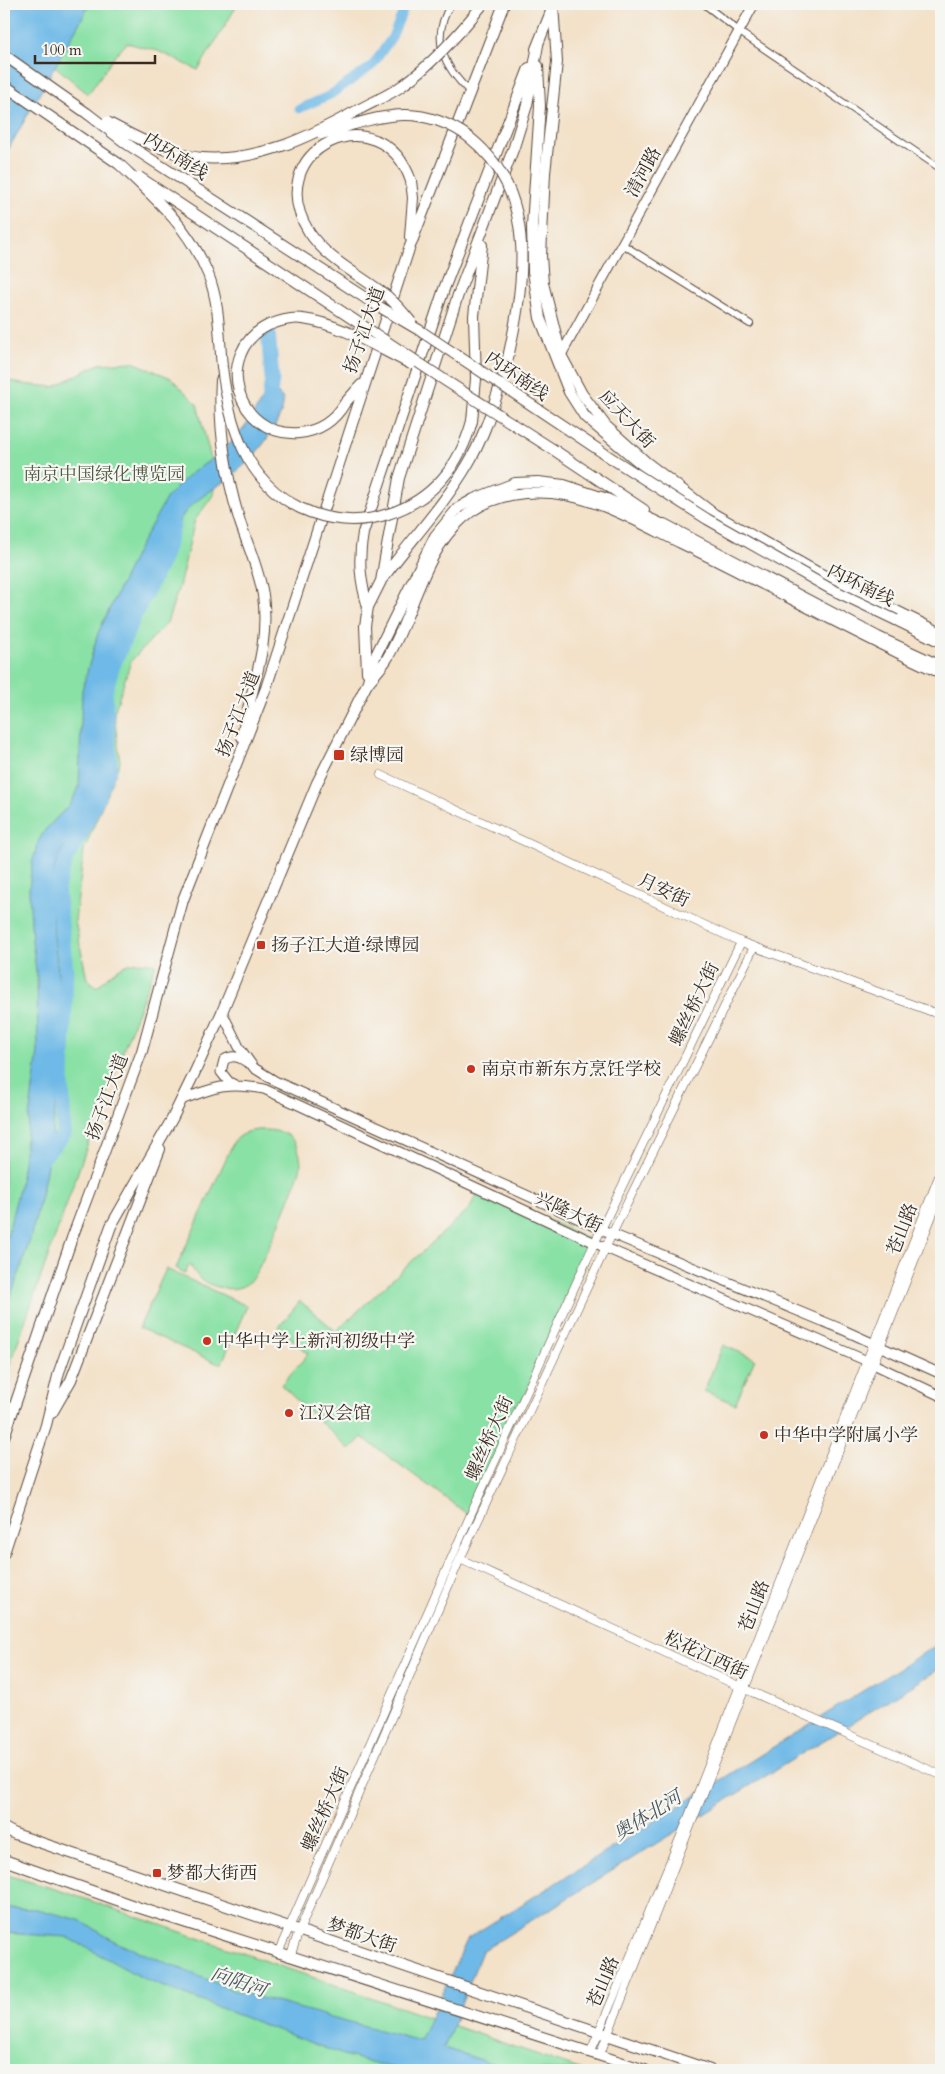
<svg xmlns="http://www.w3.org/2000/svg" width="945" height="2074" font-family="Cardo,'Noto Serif SC',serif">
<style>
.green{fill:#89e1a5;stroke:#628662}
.water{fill:#6eb9e7;stroke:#547282}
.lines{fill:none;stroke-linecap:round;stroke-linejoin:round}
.canal{stroke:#6eb9e7;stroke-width:9}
.river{stroke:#6eb9e7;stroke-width:15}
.minor-casing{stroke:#574538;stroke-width:8}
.tertiary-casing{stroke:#574538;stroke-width:9}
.secondary-casing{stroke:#574538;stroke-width:11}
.primary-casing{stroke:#574538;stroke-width:12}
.trunk-casing{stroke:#574538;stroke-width:12}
.minor{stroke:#fff;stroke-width:6}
.tertiary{stroke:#fff;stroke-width:8}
.secondary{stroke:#fff;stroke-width:9}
.primary{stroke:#fff;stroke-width:10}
.trunk{stroke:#fff;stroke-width:10}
.trunk-bridge-casing{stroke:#574538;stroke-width:12;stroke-linecap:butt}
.trunk-bridge{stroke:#fff;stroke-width:10}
.poi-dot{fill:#c8321e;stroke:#f6f6f2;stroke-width:2}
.labels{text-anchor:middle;stroke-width:4.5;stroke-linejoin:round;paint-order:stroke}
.street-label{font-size:18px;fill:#3b2a1e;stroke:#f6f6f2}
.park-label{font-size:18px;fill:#4e5840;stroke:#f6f6f2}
.poi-label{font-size:18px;fill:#3b2a1e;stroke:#f6f6f2;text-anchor:start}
.water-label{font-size:19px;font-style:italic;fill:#4a555a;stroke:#f6f6f2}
</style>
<rect width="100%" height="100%" fill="#f6f6f2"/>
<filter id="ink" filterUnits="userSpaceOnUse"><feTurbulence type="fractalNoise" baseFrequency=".02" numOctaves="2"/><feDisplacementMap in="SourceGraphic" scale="10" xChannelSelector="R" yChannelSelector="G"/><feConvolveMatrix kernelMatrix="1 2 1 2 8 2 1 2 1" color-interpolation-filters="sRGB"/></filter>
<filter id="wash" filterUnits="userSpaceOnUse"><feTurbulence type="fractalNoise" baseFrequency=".0096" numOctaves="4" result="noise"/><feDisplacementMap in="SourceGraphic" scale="20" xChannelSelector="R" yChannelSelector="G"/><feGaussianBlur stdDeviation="1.12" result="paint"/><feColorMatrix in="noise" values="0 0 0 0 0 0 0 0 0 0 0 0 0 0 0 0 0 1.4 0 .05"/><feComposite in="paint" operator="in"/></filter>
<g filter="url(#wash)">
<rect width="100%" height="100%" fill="#f3e1c8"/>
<!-- green -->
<path class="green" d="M 69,4 L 238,4 L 198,70 L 158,51 L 127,43 L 115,56 L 88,94 L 43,56 Z
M 133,362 L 171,378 L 197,404 L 212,463 L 214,494 L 195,520 L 179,587 L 167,623 L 131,661 L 114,713 L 120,762 L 84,850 L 75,921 L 87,979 L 97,987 C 118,968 127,958 156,964 L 90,1138 L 4,1381 L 4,379 L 21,384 L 54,387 L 99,364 Z
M 257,1130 C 284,1129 300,1136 301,1166 C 297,1184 262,1269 250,1281 C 241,1290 229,1290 218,1287 C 203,1283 196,1277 190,1264 L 185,1273 L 176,1268 L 234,1141 L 246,1132 Z
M 479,1188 L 595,1242 L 470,1516 L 362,1437 L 350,1450 L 281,1385 L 308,1354 L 279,1327 L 300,1301 L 336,1331 L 470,1208 Z
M 166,1269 L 247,1306 L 221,1365 L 139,1328 Z
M 723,1345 L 755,1359 L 735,1404 L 704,1391 Z
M 4,1874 L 68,1893 L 582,2070 L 4,2070 Z"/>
<!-- water -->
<path class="water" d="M 4,4 L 90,4 L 4,157 Z
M 271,391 C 284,394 285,401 281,413 C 272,436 254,458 235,473 C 220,486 201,495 187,510 C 178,520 173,535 166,546 C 142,592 113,642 105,693 C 101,723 104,755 103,784 C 100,797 95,812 86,822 C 71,841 58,846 54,872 C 48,916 59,960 60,1004 C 62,1105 44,1220 4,1312 L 4,1249 L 20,1184 L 38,1052 L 37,977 L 32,941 L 29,889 L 32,864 L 38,842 L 45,830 L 70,804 L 79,787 L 82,690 L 98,633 L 138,549 L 167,497 L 189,475 L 223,451 L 245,427 L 264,397 Z
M 941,1642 L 941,1668 L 482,1951 L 444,2048 L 513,2070 L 401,2070 L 343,2055 L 146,1980 L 67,1937 L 4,1933 L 4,1908 L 37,1909 L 79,1920 L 116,1942 L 235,1991 L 420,2041 L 468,1938 Z"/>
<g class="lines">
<!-- canal -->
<path class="canal" d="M 299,109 L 330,95 L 372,66 L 392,37 L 406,4"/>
<!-- river -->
<path class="river" d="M 268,330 L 272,379 L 268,410
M 37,1169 L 40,1160 L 64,1134 L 62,1082 L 66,972 L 57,888 L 66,858 L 83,830 L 110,768 L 105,691 L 112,668 L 134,616 L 163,559 L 173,526"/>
</g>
</g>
<g filter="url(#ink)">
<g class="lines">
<defs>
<path id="minor" d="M 451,4 C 430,38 443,66 470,92
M 704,4 L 744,35 L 941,169
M 622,244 L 750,324"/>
<path id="tertiary" d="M 381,775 L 741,942 L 941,1015
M 460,1559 L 745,1689 L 941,1775
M 278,1953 L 470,1516 L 595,1242 L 741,942
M 290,1957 L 299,1931 L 460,1559 L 612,1234 L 754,947
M 591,2051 L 685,1826 L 941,1171
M 600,2054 L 941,1193"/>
<path id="secondary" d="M 561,355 L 754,4
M 222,1012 L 239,1047 L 254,1068 L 275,1081 L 612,1234 L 839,1328 L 941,1374
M 235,1085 L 229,1082 L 221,1072 L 224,1060 C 233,1054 240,1057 248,1063
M 181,1100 C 214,1087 228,1082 264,1089 L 606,1248 L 867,1361 L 941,1396"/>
<path id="primary" d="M 553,5 L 557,62 L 545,173 L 541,256 L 543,283 L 561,355 L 582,394 L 606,426 L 646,462 L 714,514 L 817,572 L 941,633
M 367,684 C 374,675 383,666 388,657 C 414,612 423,553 463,518 C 491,493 531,489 566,495 C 602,501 648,527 681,543 C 768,585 853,633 941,673
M 4,1828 L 15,1834 L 710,2070
M 4,1860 L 137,1907 L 645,2070"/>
<path id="trunk" d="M 536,49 L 554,4
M 4,55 L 88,114
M 538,66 L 540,106 L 532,226 L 533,271 L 540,318 L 569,392 L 585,417 L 685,501
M 4,85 L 119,164
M 410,237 L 413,198 L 411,181
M 221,380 C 218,428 226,476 240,522 C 248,546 259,570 263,595 C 270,649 251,686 242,737
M 345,403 L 361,385
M 472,421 L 476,379 L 474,316 L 482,245
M 554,450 L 644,510
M 664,524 L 878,637 L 941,666
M 383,578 C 411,540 444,505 468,464 C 485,436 494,402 505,371
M 368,607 C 360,581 358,560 363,533 L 444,289 L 529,68
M 896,620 L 941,642
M 367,672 L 365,626 L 368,607 L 381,581 L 399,478 L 458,295 L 514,147 L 527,105 L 538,45
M 52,1413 L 71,1380 L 160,1149
M 4,1437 L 72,1238 L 142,1051 L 183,900 L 266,688 L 409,249 L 504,4
M 4,1553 L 46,1425 L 59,1372 L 111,1226 L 172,1119 L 194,1074 L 222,1012 L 317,783 L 367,684 L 375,657 L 435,536 L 458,508 L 474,499 L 515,483 L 538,482 L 564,485 L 607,499 L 668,527"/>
</defs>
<!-- minor casing -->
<use href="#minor" class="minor-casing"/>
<!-- tertiary casing -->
<use href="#tertiary" class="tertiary-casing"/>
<!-- secondary casing -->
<use href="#secondary" class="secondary-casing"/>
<!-- primary casing -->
<use href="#primary" class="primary-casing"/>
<!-- trunk casing -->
<use href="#trunk" class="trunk-casing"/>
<!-- minor -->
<use href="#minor" class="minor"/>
<!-- tertiary -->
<use href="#tertiary" class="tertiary"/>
<!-- secondary -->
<use href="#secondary" class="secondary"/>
<!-- primary -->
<use href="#primary" class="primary"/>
<!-- trunk -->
<use href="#trunk" class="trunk"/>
<defs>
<path id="trunk-bridge" d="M 88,114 L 127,144 L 373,303 L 419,330 L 611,458 L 707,519 L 829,588 L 896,620
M 107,122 C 137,138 168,155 202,158 C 260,162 311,136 360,109 C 374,101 390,95 403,85 C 434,63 460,33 483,4
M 322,134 C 348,126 375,116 403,115 C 426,114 452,124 470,138 C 542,195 523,293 505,371
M 119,164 C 156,199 188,226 208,274 C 220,304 219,336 222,367 C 229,424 245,481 300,508 C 328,521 359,524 388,514 C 433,500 460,465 472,421
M 139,177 L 446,381 L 554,450
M 411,181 C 380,92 258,150 309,232 C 328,261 361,275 388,297 C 396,304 404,313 411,322
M 345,403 C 335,420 319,431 299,433 C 236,438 212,352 269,325 C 279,321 292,317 303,319 C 341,324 376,347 411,364"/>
</defs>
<!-- trunk-bridge casing -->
<use href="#trunk-bridge" class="trunk-bridge-casing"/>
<!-- trunk-bridge -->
<use href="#trunk-bridge" class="trunk-bridge"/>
</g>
</g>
<!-- markers -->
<g class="poi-dot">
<rect x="333" y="749" width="12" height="12" rx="2.5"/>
<rect x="256" y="940" width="10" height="10" rx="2.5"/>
<circle cx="471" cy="1069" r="5"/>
<circle cx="207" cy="1341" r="5"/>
<circle cx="289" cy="1413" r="5"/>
<circle cx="764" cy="1435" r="5"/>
<rect x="152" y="1868" width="10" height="10" rx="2.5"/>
</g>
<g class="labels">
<!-- street labels -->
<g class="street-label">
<text transform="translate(176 156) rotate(32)" y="6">内环南线</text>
<text transform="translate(643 172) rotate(-61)" y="6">清河路</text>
<text transform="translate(364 330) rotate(-71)" y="6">扬子江大道</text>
<text transform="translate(517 376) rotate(34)" y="6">内环南线</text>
<text transform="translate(627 419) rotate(47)" y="6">应天大街</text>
<text transform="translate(861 585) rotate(26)" y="6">内环南线</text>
<text transform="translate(238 714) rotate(-69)" y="6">扬子江大道</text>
<text transform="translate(664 890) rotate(25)" y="6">月安街</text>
<text transform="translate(694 1004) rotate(-64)" y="6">螺丝桥大街</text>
<text transform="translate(107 1097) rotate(-70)" y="6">扬子江大道</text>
<text transform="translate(569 1212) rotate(25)" y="6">兴隆大街</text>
<text transform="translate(902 1229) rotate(-69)" y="6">苍山路</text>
<text transform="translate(489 1438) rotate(-66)" y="6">螺丝桥大街</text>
<text transform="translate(754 1606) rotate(-69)" y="6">苍山路</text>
<text transform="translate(706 1655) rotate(25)" y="6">松花江西街</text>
<text transform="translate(325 1809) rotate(-66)" y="6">螺丝桥大街</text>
<text transform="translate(362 1935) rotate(19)" y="6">梦都大街</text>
<text transform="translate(603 1982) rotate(-67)" y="6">苍山路</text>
</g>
<!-- park labels -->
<g class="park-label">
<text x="104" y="480">南京中国绿化博览园</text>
</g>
<!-- poi labels -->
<g class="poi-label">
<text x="350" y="761">绿博园</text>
<text x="271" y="951">扬子江大道·绿博园</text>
<text x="481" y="1075">南京市新东方烹饪学校</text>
<text x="217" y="1347">中华中学上新河初级中学</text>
<text x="299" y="1419">江汉会馆</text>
<text x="774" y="1441">中华中学附属小学</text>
<text x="167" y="1879">梦都大街西</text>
</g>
<!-- water labels -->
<g class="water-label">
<text transform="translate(647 1815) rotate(-32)" y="7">奥体北河</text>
<text transform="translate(239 1981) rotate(19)" y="7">向阳河</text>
</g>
</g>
<!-- margin -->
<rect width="945" height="2074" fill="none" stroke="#f6f6f2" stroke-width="20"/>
<!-- scale -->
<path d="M35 55v8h120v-8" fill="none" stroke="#3b2a1e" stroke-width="2.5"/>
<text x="42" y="55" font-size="15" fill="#3b2a1e" stroke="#f6f6f2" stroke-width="4" paint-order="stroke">100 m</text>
</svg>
